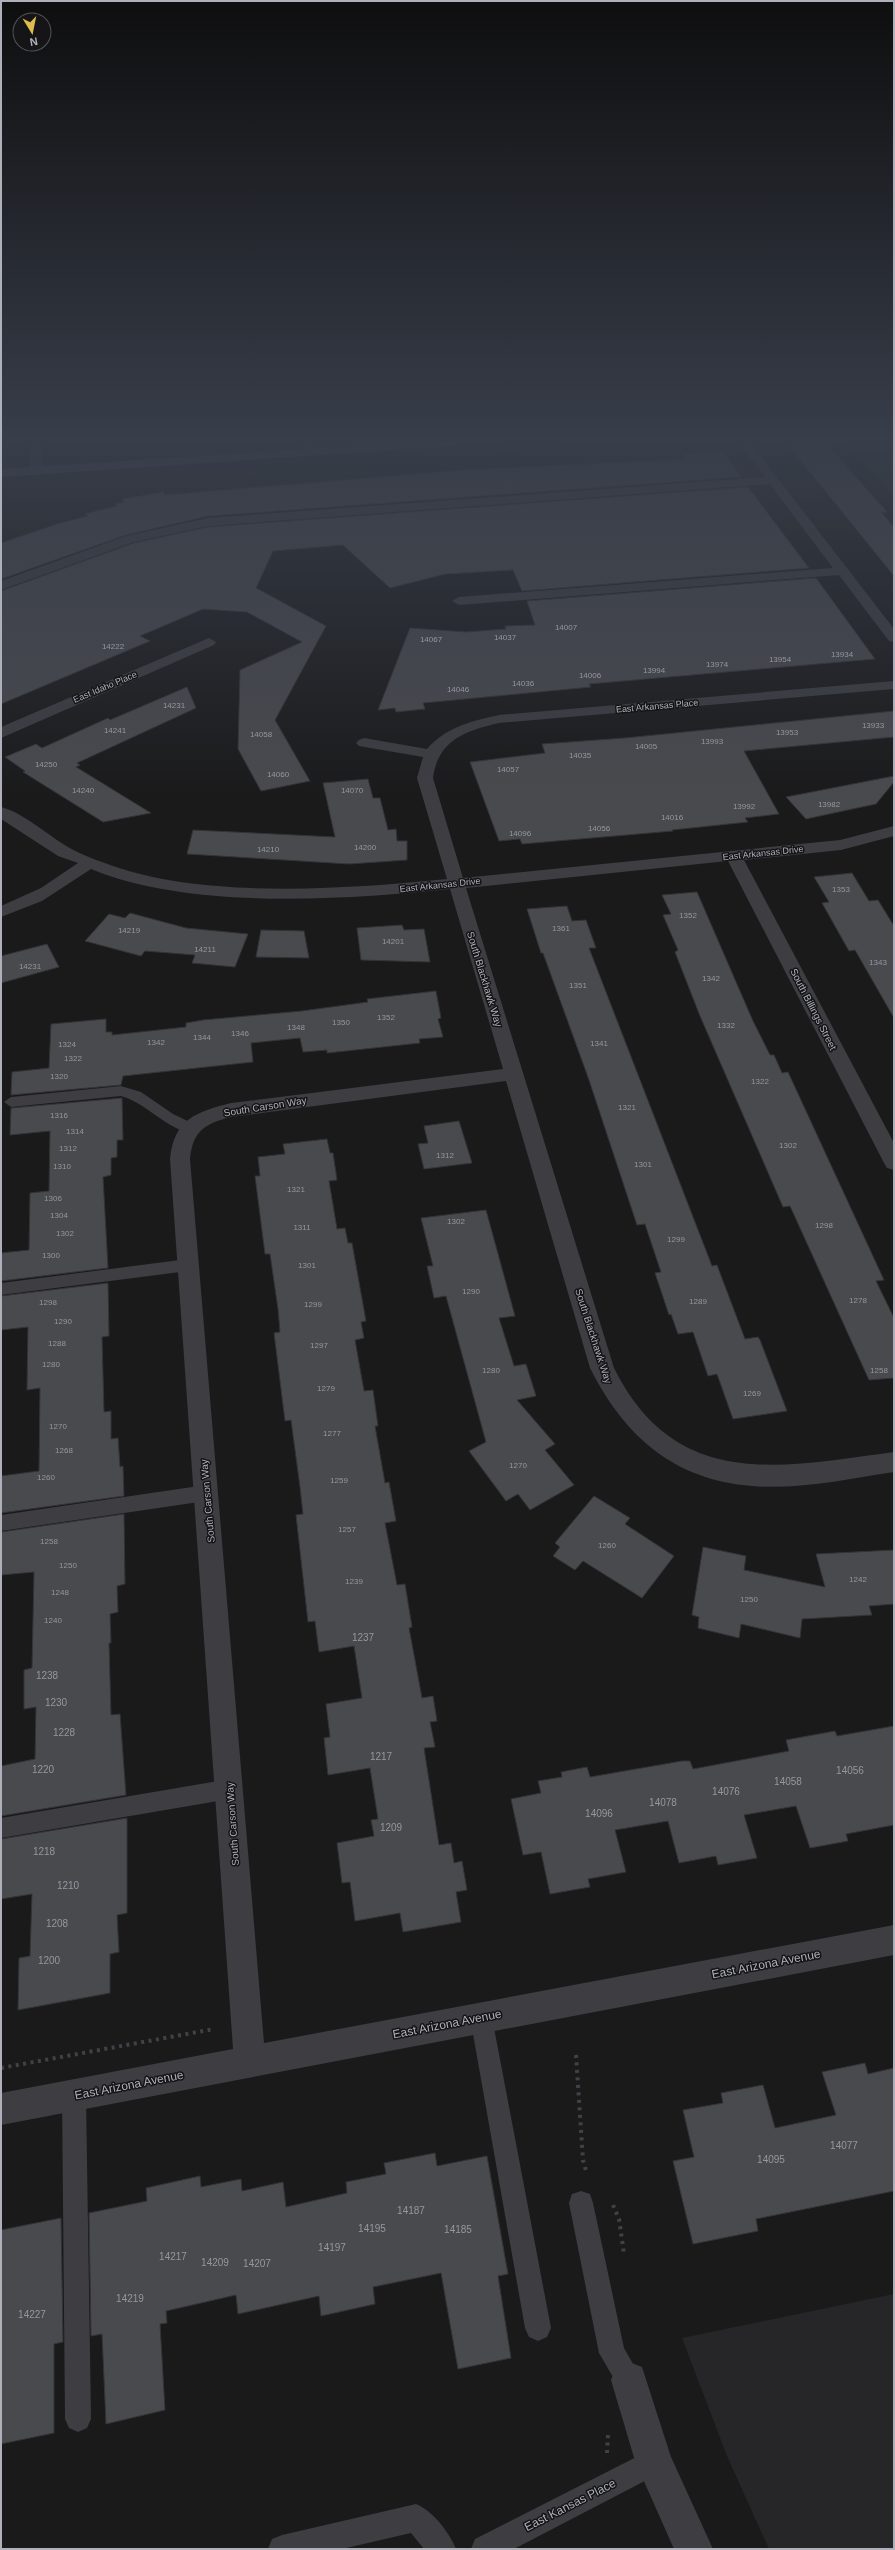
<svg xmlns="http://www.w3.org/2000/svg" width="895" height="2550" font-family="Arial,sans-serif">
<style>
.built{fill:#262628}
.green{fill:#262d27}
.building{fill:#494a4e;stroke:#343437}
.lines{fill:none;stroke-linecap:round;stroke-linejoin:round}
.path-far1{stroke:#414247;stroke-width:1.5;stroke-dasharray:1 2;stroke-linecap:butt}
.path{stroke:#414247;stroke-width:4;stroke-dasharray:3 4.5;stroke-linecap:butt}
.lane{fill:#3d3d42;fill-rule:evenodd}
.street{fill:#3d3d42;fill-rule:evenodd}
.secondary{fill:#494a50;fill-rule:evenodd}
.labels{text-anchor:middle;stroke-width:3;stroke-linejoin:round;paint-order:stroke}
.number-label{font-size:8px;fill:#95969f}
.far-street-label{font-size:9px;fill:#aeb0ba;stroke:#151517}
.street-label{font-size:10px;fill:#aeb0ba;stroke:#151517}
.near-number-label{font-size:10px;fill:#95969f}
.near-street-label{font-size:12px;fill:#aeb0ba;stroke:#151517}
</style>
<rect width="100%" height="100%" fill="#1a1a1b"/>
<!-- built -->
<path class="built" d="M 894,2294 L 894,2549 L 769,2549 L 727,2456 L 682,2338 Z"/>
<!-- green -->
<path class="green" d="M 847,441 L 888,441 L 894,447 L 894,496 Z"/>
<!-- building -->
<path class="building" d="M 826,443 L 887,512 L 881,512 L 894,527 L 894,576 L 789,446 Z
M 723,451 L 741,477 L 208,516 L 126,535 L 1,579 L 1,543 L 57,524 L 88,516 L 85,514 L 117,506 L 115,504 L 125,502 L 122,499 L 164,492 L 164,495 L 464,470 L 685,459 L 682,454 Z
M 748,487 L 809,568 L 522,591 L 513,570 L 445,574 L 390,588 L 343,545 L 273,551 L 256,588 L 326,626 L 275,720 L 310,781 L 261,791 L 238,749 L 240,670 L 302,642 L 247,612 L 203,609 L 140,636 L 150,641 L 1,704 L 1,591 L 134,543 L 208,527 Z
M 816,578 L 875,659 L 589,684 L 591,687 L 423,703 L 425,709 L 396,712 L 395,708 L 378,710 L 410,628 L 466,632 L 506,629 L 505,626 L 535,625 L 527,601 Z
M 187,687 L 196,708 L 77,763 L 80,765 L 76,767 L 151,813 L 103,822 L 23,772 L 25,771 L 5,757 L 36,744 L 42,748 L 108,718 L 110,720 Z
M 894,711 L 894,737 L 744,751 L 779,814 L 745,818 L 748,822 L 672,830 L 673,831 L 522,844 L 520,839 L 499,841 L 470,762 L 545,753 L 542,744 L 625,738 Z
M 894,776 L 894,782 L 876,804 L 843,811 L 806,819 L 786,797 Z
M 368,779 L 373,798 L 380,798 L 388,830 L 396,829 L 397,841 L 407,841 L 407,860 L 349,864 L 187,854 L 193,830 L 335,837 L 323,783 Z
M 852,873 L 869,901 L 878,900 L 894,926 L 894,1018 L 855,950 L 849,951 L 822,903 L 829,902 L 814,877 Z
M 697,892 L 753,1021 L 770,1055 L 774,1055 L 782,1073 L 788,1072 L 884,1280 L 876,1281 L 894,1318 L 894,1378 L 869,1380 L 790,1206 L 783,1207 L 700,1016 L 675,952 L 678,950 L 663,915 L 671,914 L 662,895 Z
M 567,906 L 572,921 L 586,920 L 596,948 L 589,948 L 712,1266 L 717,1265 L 745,1339 L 758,1337 L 760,1340 L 787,1411 L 733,1419 L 717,1374 L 708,1376 L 693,1332 L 678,1334 L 671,1314 L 669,1315 L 655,1273 L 661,1272 L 645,1224 L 637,1225 L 589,1080 L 543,953 L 541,953 L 527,909 Z
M 130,913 L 186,928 L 248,934 L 235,967 L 192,963 L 195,955 L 145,951 L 141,956 L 85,941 L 109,914 L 125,918 Z
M 402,925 L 404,930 L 424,929 L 430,962 L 361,960 L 357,928 Z
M 261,930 L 304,931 L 309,958 L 256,957 Z
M 47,944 L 59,967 L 1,983 L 1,956 Z
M 436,991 L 441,1018 L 438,1019 L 443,1037 L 419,1039 L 420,1043 L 327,1053 L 327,1050 L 303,1052 L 300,1038 L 251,1043 L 253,1062 L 123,1076 L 121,1085 L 11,1095 L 12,1072 L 49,1068 L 51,1024 L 106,1019 L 106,1032 L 112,1032 L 112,1035 L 186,1027 L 186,1023 L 203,1020 L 302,1011 L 368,1002 L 367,999 Z
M 122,1098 L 123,1140 L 117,1140 L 117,1157 L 111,1158 L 111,1175 L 103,1177 L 108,1268 L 1,1281 L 1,1253 L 29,1250 L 30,1193 L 49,1191 L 50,1131 L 10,1135 L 11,1108 Z
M 459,1121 L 472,1163 L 424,1169 L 418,1144 L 428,1143 L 424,1126 Z
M 327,1139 L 330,1153 L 333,1153 L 337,1180 L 329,1181 L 337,1229 L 345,1228 L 348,1243 L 352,1243 L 366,1321 L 361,1322 L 364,1338 L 355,1340 L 364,1391 L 373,1390 L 378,1426 L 375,1426 L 385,1483 L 389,1482 L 396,1521 L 385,1523 L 397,1585 L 405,1584 L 412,1627 L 409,1628 L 422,1698 L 433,1696 L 437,1721 L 430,1722 L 435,1747 L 424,1748 L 439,1845 L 451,1843 L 454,1863 L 462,1861 L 467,1890 L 456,1892 L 461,1922 L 403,1932 L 400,1913 L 355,1921 L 350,1882 L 342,1883 L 337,1843 L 374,1836 L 371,1820 L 378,1819 L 370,1768 L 328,1775 L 324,1738 L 330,1737 L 326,1704 L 362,1698 L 354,1646 L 319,1652 L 315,1621 L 308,1622 L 296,1515 L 303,1514 L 300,1487 L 291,1420 L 285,1421 L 274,1333 L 280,1332 L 278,1309 L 270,1254 L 265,1254 L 255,1176 L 260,1176 L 258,1157 L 285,1154 L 283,1144 Z
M 486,1210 L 515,1316 L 499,1318 L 514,1366 L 526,1364 L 536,1396 L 517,1400 L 555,1444 L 545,1450 L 574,1485 L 530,1510 L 518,1494 L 506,1501 L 469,1451 L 486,1442 L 446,1296 L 434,1298 L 427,1266 L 433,1266 L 421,1218 Z
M 108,1283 L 109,1336 L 102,1337 L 104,1412 L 111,1411 L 111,1439 L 118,1438 L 120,1467 L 123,1466 L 124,1496 L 1,1513 L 1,1476 L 39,1471 L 40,1388 L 27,1390 L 28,1327 L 1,1330 L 1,1296 Z
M 594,1496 L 630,1518 L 625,1524 L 674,1556 L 642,1598 L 583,1561 L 575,1570 L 553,1556 L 560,1547 L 555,1543 Z
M 124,1514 L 125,1584 L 117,1586 L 118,1612 L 110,1614 L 111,1643 L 109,1643 L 111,1715 L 120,1714 L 126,1795 L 1,1816 L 1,1766 L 35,1759 L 36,1707 L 24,1709 L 24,1670 L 32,1668 L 34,1572 L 1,1575 L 1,1532 Z
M 703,1547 L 746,1556 L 744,1570 L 825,1587 L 816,1554 L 894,1550 L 894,1604 L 869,1606 L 872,1615 L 802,1619 L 800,1638 L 741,1624 L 739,1638 L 698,1628 L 699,1617 L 692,1615 Z
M 894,1726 L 894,1825 L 846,1834 L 848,1841 L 810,1848 L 796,1806 L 744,1815 L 757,1858 L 718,1865 L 716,1856 L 679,1863 L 668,1821 L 615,1830 L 626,1872 L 588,1879 L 590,1887 L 550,1894 L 541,1852 L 523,1855 L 511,1799 L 541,1793 L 538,1781 L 562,1777 L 561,1772 L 587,1767 L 590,1777 L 682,1761 L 690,1761 L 693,1769 L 789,1751 L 786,1740 L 835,1731 L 837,1736 Z
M 127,1818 L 127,1913 L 117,1915 L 119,1952 L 110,1954 L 110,1993 L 18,2010 L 19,1958 L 30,1956 L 32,1894 L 1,1899 L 1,1839 Z
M 865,2063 L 868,2074 L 894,2068 L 894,2191 L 756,2219 L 758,2231 L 693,2244 L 673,2161 L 694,2157 L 683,2110 L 723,2103 L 721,2093 L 763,2085 L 775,2128 L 836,2115 L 822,2072 Z
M 435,2153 L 437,2166 L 487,2156 L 508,2274 L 498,2276 L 511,2358 L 458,2369 L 441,2273 L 373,2287 L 375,2304 L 321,2316 L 319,2296 L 238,2314 L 236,2295 L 166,2311 L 167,2323 L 160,2324 L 165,2410 L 106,2424 L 102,2334 L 91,2336 L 89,2213 L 147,2201 L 146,2188 L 200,2176 L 201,2187 L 241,2179 L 242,2191 L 283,2182 L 286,2207 L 347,2193 L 346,2182 L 386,2174 L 384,2163 Z
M 61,2218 L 63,2342 L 54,2344 L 54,2433 L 1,2444 L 1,2230 Z"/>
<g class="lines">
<!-- path-far1 -->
<path class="path-far1" d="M 498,449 L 619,441"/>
<!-- path -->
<path class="path" d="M 576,2055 L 583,2160 L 587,2174
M 1,2068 L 214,2029
M 613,2205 L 619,2219 L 624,2254
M 607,2453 L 608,2434"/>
<!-- lane -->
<path class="lane" d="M 121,1086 L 141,1092 L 173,1114 L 194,1124 L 196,1128 L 189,1133 C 163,1126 146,1103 121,1096 L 11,1107 L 4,1102 L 11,1097 Z
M 188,1259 L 194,1261 L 196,1265 L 194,1269 L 188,1271 L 1,1295 L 1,1283 Z
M 206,1485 L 212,1488 L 215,1493 L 212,1498 L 206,1501 L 1,1531 L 1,1515 Z
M 230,1779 L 237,1782 L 240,1789 L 237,1796 L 230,1799 L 1,1838 L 1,1818 Z
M 481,2006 L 489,2009 L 492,2017 L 551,2328 L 547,2337 L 538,2341 L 529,2337 L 525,2328 L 470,2017 L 473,2009 Z
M 74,2084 L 82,2088 L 86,2096 L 91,2419 L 87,2428 L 78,2432 L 69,2428 L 65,2419 L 62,2096 L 66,2088 Z
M 581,2191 L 590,2194 L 593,2203 L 624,2348 L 642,2380 L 638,2389 L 629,2393 L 620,2389 L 599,2353 L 569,2203 L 572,2194 Z
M 654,2448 L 664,2451 L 667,2461 L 664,2471 L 514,2549 L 471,2549 L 475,2539 Z
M 416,2504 C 433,2511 449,2532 456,2549 L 424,2549 L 411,2533 L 342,2549 L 268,2549 L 272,2539 L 282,2535 Z"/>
<!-- street -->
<path class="street" d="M 30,441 L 42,441 L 42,471 L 36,475 L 30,471 Z
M 301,441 L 313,441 L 317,453 L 315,455 L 307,455 Z
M 737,441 L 749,441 L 894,629 L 894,642 L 889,641 L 839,575 L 459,605 L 452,601 L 459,597 L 833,568 L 770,484 L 208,526 L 134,542 L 1,590 L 1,581 L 126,536 L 208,518 L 765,477 Z
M 209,638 L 216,642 L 214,645 L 1,738 L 1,727 Z
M 894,681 L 894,689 L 499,723 C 465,731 438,740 433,778 L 463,878 L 840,840 L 894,826 L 894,836 L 841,850 L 744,860 L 894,1143 L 894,1170 L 887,1168 L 884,1163 L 728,861 L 466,888 L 614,1368 C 676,1492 781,1467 894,1452 L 894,1472 C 848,1479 799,1490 752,1486 C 674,1480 624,1436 590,1368 L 506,1081 L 231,1117 C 204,1124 193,1131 190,1159 L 264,2043 L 894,1925 L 894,1955 L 1,2125 L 1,2093 L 233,2049 L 170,1159 C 174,1119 196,1112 231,1103 L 503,1069 L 450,889 C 344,900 190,910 91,869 L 42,901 L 1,917 L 1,906 L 41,888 L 78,863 L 58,856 L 1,819 L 1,807 C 22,812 49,836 68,847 C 82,855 99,861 113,866 C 207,899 348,889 447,879 L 417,778 L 423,757 L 359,746 L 356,743 L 359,740 L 364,738 L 427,749 C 446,727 472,721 499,715 Z
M 629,2362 L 642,2367 L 671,2457 L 713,2549 L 674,2549 L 635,2461 L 611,2380 L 616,2367 Z"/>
<!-- secondary -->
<path class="secondary" d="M 425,441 L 485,441 L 479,444 L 1,477 L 1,469 Z"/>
</g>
<!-- sky -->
<linearGradient id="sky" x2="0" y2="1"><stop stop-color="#0e0e0f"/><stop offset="0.55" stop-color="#383e4a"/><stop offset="1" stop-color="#383e4a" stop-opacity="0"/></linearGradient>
<rect width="895" height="798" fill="url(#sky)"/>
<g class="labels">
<!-- number labels -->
<g class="number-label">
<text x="566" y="630">14007</text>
<text x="505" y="640">14037</text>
<text x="431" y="642">14067</text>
<text x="113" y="649">14222</text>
<text x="842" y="657">13934</text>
<text x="780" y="662">13954</text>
<text x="717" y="667">13974</text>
<text x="654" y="673">13994</text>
<text x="590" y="678">14006</text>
<text x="523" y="686">14036</text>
<text x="458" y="692">14046</text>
<text x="174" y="708">14231</text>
<text x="873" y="728">13933</text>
<text x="115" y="733">14241</text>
<text x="787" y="735">13953</text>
<text x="261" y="737">14058</text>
<text x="712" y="744">13993</text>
<text x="646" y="749">14005</text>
<text x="580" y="758">14035</text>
<text x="46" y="767">14250</text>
<text x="508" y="772">14057</text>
<text x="278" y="777">14060</text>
<text x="83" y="793">14240</text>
<text x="352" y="793">14070</text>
<text x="829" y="807">13982</text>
<text x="744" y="809">13992</text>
<text x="672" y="820">14016</text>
<text x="599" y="831">14056</text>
<text x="520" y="836">14096</text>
<text x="365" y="850">14200</text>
<text x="268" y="852">14210</text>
<text x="841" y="892">1353</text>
<text x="688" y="918">1352</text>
<text x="561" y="931">1361</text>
<text x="129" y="933">14219</text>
<text x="393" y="944">14201</text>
<text x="205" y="952">14211</text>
<text x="878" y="965">1343</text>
<text x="30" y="969">14231</text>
<text x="711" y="981">1342</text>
<text x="578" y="988">1351</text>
<text x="386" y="1020">1352</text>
<text x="341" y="1025">1350</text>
<text x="726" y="1028">1332</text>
<text x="296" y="1030">1348</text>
<text x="240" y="1036">1346</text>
<text x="202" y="1040">1344</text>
<text x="156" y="1045">1342</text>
<text x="599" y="1046">1341</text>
<text x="67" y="1047">1324</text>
<text x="73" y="1061">1322</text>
<text x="59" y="1079">1320</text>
<text x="760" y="1084">1322</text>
<text x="627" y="1110">1321</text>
<text x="59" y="1118">1316</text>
<text x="75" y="1134">1314</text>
<text x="788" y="1148">1302</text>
<text x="68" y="1151">1312</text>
<text x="445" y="1158">1312</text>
<text x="643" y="1167">1301</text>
<text x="62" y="1169">1310</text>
<text x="296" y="1192">1321</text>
<text x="53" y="1201">1306</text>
<text x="59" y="1218">1304</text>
<text x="456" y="1224">1302</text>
<text x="824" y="1228">1298</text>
<text x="302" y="1230">1311</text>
<text x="65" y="1236">1302</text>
<text x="676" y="1242">1299</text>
<text x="51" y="1258">1300</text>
<text x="307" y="1268">1301</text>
<text x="471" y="1294">1290</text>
<text x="858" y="1303">1278</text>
<text x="698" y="1304">1289</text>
<text x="48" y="1305">1298</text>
<text x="313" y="1307">1299</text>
<text x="63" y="1324">1290</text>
<text x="57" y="1346">1288</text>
<text x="319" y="1348">1297</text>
<text x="51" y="1367">1280</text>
<text x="491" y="1373">1280</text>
<text x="879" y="1373">1258</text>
<text x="326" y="1391">1279</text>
<text x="752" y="1396">1269</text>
<text x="58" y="1429">1270</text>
<text x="332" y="1436">1277</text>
<text x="64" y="1453">1268</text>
<text x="518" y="1468">1270</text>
<text x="46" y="1480">1260</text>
<text x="339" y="1483">1259</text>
<text x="347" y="1532">1257</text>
<text x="49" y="1544">1258</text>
<text x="607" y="1548">1260</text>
<text x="68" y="1568">1250</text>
<text x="858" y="1582">1242</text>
<text x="354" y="1584">1239</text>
<text x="60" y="1595">1248</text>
<text x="749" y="1602">1250</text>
<text x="53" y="1623">1240</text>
</g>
<!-- far-street labels -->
<g class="far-street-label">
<text transform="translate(105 687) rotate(-23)" y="3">East Idaho Place</text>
<text transform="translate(657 706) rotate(-5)" y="3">East Arkansas Place</text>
<text transform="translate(763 853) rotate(-6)" y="3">East Arkansas Drive</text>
<text transform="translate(440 885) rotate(-6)" y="3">East Arkansas Drive</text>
</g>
<!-- street labels -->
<g class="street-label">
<text transform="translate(485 979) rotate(73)" y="4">South Blackhawk Way</text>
<text transform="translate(814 1009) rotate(63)" y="4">South Billings Street</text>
<text transform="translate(265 1106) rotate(-9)" y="4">South Carson Way</text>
<text transform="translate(594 1336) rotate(72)" y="4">South Blackhawk Way</text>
<text transform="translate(207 1501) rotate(-95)" y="4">South Carson Way</text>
<text transform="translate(232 1824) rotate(-94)" y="4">South Carson Way</text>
</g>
<!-- near-number labels -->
<g class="near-number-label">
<text x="363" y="1641">1237</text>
<text x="47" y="1679">1238</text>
<text x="56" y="1706">1230</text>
<text x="64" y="1736">1228</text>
<text x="381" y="1760">1217</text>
<text x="43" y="1773">1220</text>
<text x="850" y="1774">14056</text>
<text x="788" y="1785">14058</text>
<text x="726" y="1795">14076</text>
<text x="663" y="1806">14078</text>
<text x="599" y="1817">14096</text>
<text x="391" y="1831">1209</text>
<text x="44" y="1855">1218</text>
<text x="68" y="1889">1210</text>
<text x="57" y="1927">1208</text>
<text x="49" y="1964">1200</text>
<text x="844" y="2149">14077</text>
<text x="771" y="2163">14095</text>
<text x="411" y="2214">14187</text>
<text x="372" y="2232">14195</text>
<text x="458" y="2233">14185</text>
<text x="332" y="2251">14197</text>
<text x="173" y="2260">14217</text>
<text x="215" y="2266">14209</text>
<text x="257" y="2267">14207</text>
<text x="130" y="2302">14219</text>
<text x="32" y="2318">14227</text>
</g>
<!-- near-street labels -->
<g class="near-street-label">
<text transform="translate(766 1964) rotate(-11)" y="4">East Arizona Avenue</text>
<text transform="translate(447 2024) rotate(-11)" y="4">East Arizona Avenue</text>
<text transform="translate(129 2085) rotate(-11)" y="4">East Arizona Avenue</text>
<text transform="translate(570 2505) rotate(-27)" y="4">East Kansas Place</text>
</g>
</g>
<!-- border -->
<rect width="895" height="2550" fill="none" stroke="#aeb0ba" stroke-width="4"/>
<!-- north arrow -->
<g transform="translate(32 32) rotate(170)"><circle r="19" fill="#151517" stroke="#525358"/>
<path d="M0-3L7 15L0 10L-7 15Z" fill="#dfba4e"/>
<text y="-6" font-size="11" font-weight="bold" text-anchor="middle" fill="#aeb0ba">N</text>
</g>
</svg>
